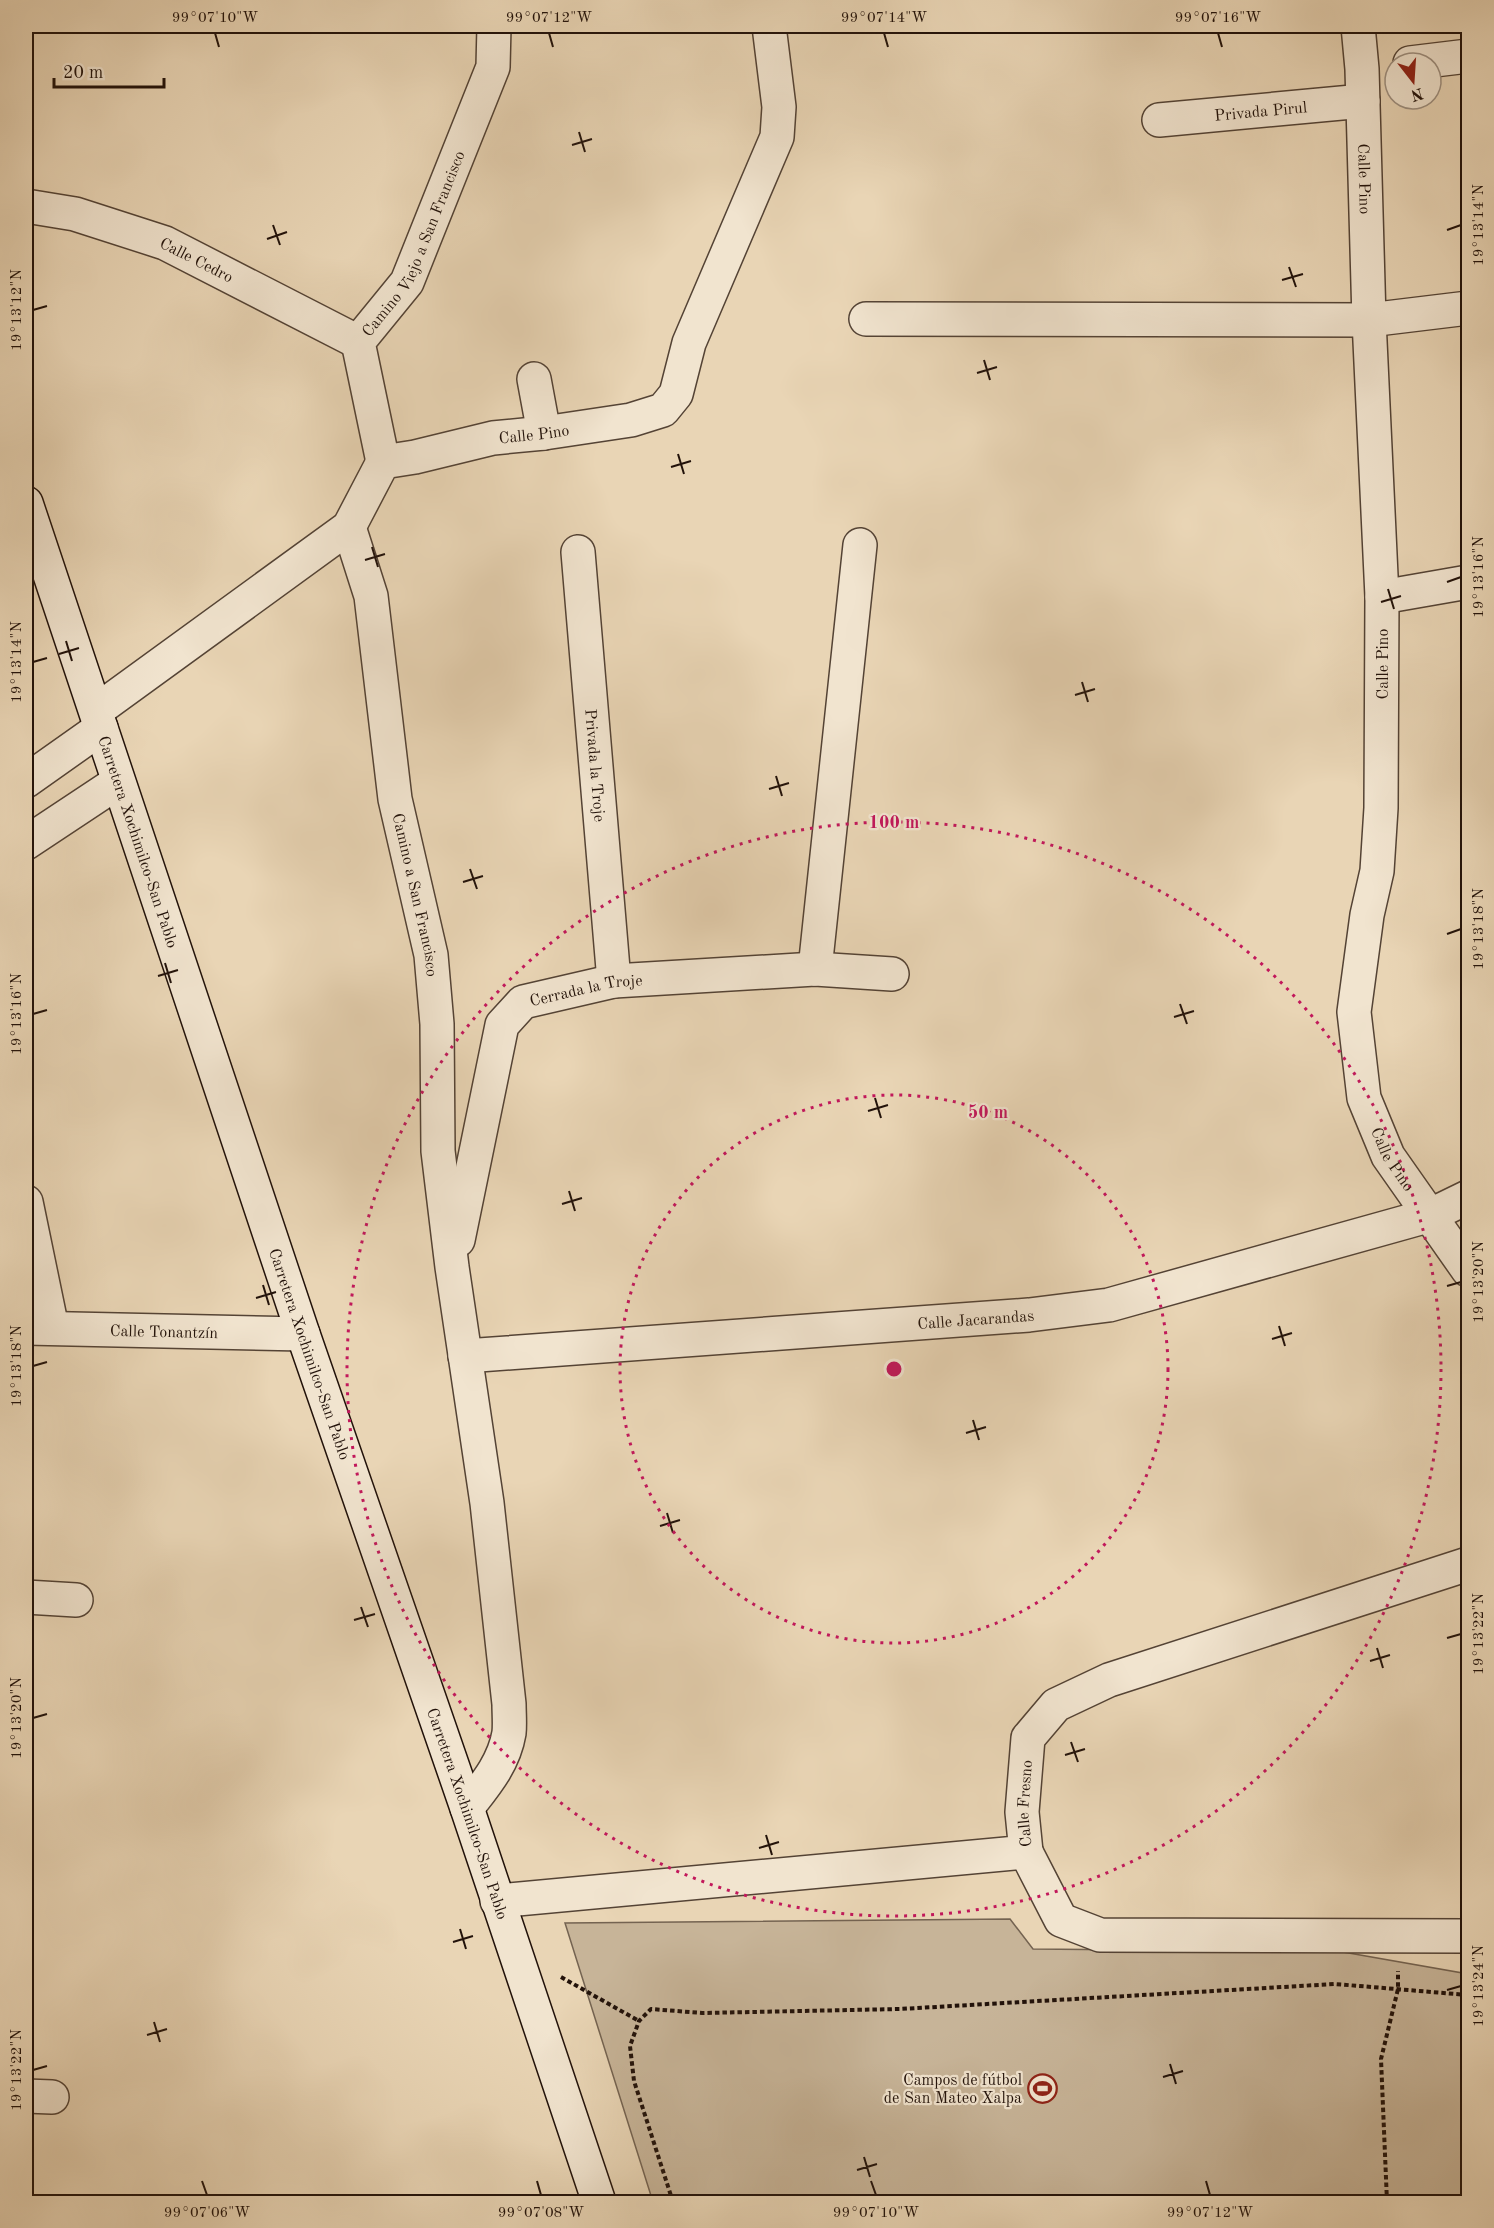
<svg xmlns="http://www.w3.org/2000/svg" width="1494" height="2228" font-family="'Old Standard TT',serif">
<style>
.green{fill:#c7b498;stroke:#746351;stroke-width:1.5}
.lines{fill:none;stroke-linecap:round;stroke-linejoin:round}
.street-casing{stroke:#544335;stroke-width:36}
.secondary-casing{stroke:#22120a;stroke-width:36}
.path{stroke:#22120a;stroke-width:4;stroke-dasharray:4.5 3;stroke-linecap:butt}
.street{stroke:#f1e4cf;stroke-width:33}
.secondary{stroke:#f1e4cf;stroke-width:33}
.ticks{fill:none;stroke:#22120a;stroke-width:2}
.ring{fill:none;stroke:#c2185b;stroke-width:3;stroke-dasharray:3 6}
.labels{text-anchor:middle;stroke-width:4.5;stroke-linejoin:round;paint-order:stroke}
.street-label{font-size:16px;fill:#22120a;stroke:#f1e4cf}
.poi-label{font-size:16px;fill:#22120a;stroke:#f1e4cf;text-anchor:end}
.centre{fill:#c2185b;stroke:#f1e4cf;stroke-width:3}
.ring-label{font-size:18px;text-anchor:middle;font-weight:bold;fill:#c2185b;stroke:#f1e4cf;stroke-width:4.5;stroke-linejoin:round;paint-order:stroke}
.neatline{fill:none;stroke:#22120a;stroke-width:2}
.ticks-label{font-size:15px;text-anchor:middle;fill:#22120a}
</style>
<rect width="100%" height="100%" fill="#e9d5b5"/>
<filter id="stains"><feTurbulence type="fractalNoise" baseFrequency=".00333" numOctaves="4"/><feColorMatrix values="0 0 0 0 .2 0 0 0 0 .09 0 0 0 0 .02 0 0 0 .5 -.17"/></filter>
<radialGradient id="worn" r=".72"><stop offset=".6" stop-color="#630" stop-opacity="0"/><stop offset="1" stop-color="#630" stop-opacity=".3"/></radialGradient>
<!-- green -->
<path class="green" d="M 1010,1919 L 1033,1949 L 1343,1952 L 1468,1974 L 1468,2202 L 653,2202 L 565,1923 Z"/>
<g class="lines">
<defs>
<g id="street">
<path id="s1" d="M 1358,26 L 1362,69 L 1369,320 L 1382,597 L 1381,808 L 1377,871 L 1367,915 L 1354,1012 L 1364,1098 L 1388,1156 L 1468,1270"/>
<path d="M 1410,63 L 1468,56"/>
<path id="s2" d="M 1159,120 L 1363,101"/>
<path id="s3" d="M 26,206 L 75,214 L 165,243 L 358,342"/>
<path d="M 866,319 L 1369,320 L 1468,308"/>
<path d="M 534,379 L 544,433"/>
<path id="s4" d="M 383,462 L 358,342 L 407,282 L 493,67 L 494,26"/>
<path id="s5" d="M 349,527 L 371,596 L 395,799 L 431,955 L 437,1024 L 438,1151 L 452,1267 L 487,1503 L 509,1704 C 509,1713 510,1724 509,1733 C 504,1763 485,1785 467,1808"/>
<path id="s6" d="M 578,552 L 614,981"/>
<path d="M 1382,597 L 1468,582"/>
<path id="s7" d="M 96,711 L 349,527 L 383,462 L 415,457 L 493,438 L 544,433 L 631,420 L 663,410 L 676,394 L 689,343 L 777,137 L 779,107 L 769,26"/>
<path d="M 26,781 L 101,728"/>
<path d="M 26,843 L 118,782"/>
<path d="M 815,969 L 860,545"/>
<path d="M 26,1202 L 52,1328"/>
<path id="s8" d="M 458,1240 L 502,1025 L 523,1002 L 614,981 L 815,969 L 892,974"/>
<path id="s9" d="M 26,1328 L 303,1334"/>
<path id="s10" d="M 465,1356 L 1029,1315 L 1109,1305 L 1431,1215 L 1468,1197"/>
<path d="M 26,1597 L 76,1600"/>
<path d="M 1026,1852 L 1061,1920 L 1100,1935 L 1468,1936"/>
<path id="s11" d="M 497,1901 L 1026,1852 L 1022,1812 L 1028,1738 L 1056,1705 L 1109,1680 L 1468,1564"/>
<path d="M 26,2096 L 52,2097"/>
</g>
<g id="secondary">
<path id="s12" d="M 26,503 L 303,1334 L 467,1808 L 599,2202"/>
</g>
</defs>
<!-- street casing -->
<use href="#street" class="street-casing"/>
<!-- secondary casing -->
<use href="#secondary" class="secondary-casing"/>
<!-- path -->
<path class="path" d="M 561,1977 L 639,2021
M 673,2202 L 634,2081 L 630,2046 L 639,2021 L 651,2009 L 702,2013 L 900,2009 L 1335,1984 L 1468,1995
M 1387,2202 L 1381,2059 L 1398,1989 L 1398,1971"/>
<!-- street -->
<use href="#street" class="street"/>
<!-- secondary -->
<use href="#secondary" class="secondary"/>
</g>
<!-- ticks -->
<path class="ticks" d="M 215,33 L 219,47M 549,33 L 553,47M 884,33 L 888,47M 1218,33 L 1222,47M 579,132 L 585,152M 572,145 L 592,139M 273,225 L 280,245M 1447,230 L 1461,225M 267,239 L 287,232M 1289,267 L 1296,287M 1282,280 L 1303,274M 33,310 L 47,306M 984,360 L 990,380M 977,373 L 997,367M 678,454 L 684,474M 671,467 L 691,461M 372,547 L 378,567M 365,560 L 385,554M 1447,582 L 1461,577M 1388,589 L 1394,609M 1381,602 L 1401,596M 66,641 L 72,661M 59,654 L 79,648M 33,662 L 47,658M 1082,682 L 1088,702M 1075,695 L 1095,689M 776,776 L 782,796M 769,789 L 789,783M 470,869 L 477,889M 463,882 L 483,876M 1447,934 L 1461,929M 165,963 L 171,983M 158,976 L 178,970M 1180,1004 L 1187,1024M 33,1014 L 47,1010M 1174,1017 L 1194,1011M 875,1098 L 881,1118M 868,1111 L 888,1105M 569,1191 L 575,1211M 562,1204 L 582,1198M 263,1285 L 269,1305M 1447,1286 L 1461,1282M 256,1298 L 276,1292M 1279,1326 L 1285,1346M 1272,1339 L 1292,1333M 33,1366 L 47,1362M 973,1420 L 979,1440M 966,1433 L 986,1427M 667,1513 L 673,1533M 660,1526 L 680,1520M 361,1607 L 368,1627M 354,1620 L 375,1614M 1447,1638 L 1461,1634M 1377,1648 L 1383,1668M 1370,1661 L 1390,1655M 33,1718 L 47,1714M 1071,1742 L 1078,1762M 1065,1755 L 1085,1749M 766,1835 L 772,1855M 759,1848 L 779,1842M 460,1929 L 466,1949M 453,1942 L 473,1936M 1447,1990 L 1461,1986M 154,2022 L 160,2042M 147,2035 L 167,2029M 1170,2064 L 1176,2084M 33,2070 L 47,2066M 1163,2077 L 1183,2071M 864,2157 L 870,2177M 857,2170 L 877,2164M 202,2181 L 207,2195M 537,2181 L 541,2195M 871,2181 L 876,2195M 1206,2181 L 1210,2195"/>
<!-- distance rings -->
<g class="ring">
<circle cx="894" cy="1369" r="274"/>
<circle cx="894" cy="1369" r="547"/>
</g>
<!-- icons -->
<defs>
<symbol id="stadium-ring" viewBox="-11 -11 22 22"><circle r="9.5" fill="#f1e4cf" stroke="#8f2418" stroke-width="1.5"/><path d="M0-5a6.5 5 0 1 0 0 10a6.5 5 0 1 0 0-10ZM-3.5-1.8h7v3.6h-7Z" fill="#8f2418"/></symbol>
</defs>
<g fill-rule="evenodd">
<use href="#stadium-ring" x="1026" y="2072" width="33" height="33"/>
</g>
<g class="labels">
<!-- street labels -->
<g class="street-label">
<text dy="6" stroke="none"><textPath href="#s2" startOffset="102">Privada Pirul</textPath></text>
<text dy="6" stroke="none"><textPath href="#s1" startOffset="153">Calle Pino</textPath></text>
<text dy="6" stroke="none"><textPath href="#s4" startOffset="237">Camino Viejo a San Francisco</textPath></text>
<text dy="6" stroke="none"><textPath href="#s3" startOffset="180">Calle Cedro</textPath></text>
<text dy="6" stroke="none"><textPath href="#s7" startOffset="540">Calle Pino</textPath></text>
<text transform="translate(1382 664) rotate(-90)" y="6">Calle Pino</text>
<text dy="6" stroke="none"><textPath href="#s6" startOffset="214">Privada la Troje</textPath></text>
<text dy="6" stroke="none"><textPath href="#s12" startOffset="357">Carretera Xochimilco-San Pablo</textPath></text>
<text dy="6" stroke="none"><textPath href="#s5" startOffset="375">Camino a San Francisco</textPath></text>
<text dy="6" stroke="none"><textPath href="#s8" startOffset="315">Cerrada la Troje</textPath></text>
<text dy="6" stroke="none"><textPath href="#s1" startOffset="1143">Calle Pino</textPath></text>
<text dy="6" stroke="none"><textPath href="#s10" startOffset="512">Calle Jacarandas</textPath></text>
<text dy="6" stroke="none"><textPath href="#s9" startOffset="138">Calle Tonantzín</textPath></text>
<text dy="6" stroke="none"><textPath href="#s12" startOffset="897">Carretera Xochimilco-San Pablo</textPath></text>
<text dy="6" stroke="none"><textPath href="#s11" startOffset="580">Calle Fresno</textPath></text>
<text dy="6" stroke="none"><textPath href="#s12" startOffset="1383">Carretera Xochimilco-San Pablo</textPath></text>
</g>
<!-- poi labels -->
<g class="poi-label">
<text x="1022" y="2085">Campos de fútbol<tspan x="1022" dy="18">de San Mateo Xalpa</tspan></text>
</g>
</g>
<circle cx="894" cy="1369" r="9" class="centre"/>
<g class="ring-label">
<text x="894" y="828">100 m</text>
<text x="988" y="1118">50 m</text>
</g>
<!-- margin -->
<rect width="1494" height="2228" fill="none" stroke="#e9d5b5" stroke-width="66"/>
<!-- north arrow -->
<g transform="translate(1413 81) rotate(163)"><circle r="28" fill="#f1e4cf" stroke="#9e9080" stroke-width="1.5"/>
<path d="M0-4.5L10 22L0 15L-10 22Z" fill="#8f2418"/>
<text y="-9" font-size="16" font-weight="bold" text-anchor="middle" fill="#22120a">N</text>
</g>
<!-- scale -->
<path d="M54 78v9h110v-9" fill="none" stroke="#22120a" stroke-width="3"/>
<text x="63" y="78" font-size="18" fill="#22120a" stroke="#f1e4cf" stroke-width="4.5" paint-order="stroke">20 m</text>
<rect x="33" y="33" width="1428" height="2162" class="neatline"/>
<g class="ticks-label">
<text x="215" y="22">99°07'10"W</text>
<text x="549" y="22">99°07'12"W</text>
<text x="884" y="22">99°07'14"W</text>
<text x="1218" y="22">99°07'16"W</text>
<text transform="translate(1478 225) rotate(-90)" y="5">19°13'14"N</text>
<text transform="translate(16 310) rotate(-90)" y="5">19°13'12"N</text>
<text transform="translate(1478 577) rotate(-90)" y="5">19°13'16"N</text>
<text transform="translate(16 662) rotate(-90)" y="5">19°13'14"N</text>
<text transform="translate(1478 929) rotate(-90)" y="5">19°13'18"N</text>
<text transform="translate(16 1014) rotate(-90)" y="5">19°13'16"N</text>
<text transform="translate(1478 1282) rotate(-90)" y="5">19°13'20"N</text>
<text transform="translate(16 1366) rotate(-90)" y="5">19°13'18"N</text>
<text transform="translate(1478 1634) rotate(-90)" y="5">19°13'22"N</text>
<text transform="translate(16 1718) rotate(-90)" y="5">19°13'20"N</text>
<text transform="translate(1478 1986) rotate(-90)" y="5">19°13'24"N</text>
<text transform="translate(16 2070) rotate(-90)" y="5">19°13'22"N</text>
<text x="207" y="2217">99°07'06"W</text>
<text x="541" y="2217">99°07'08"W</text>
<text x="876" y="2217">99°07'10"W</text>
<text x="1210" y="2217">99°07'12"W</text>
</g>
<rect width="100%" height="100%" filter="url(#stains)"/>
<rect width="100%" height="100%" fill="url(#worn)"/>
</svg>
